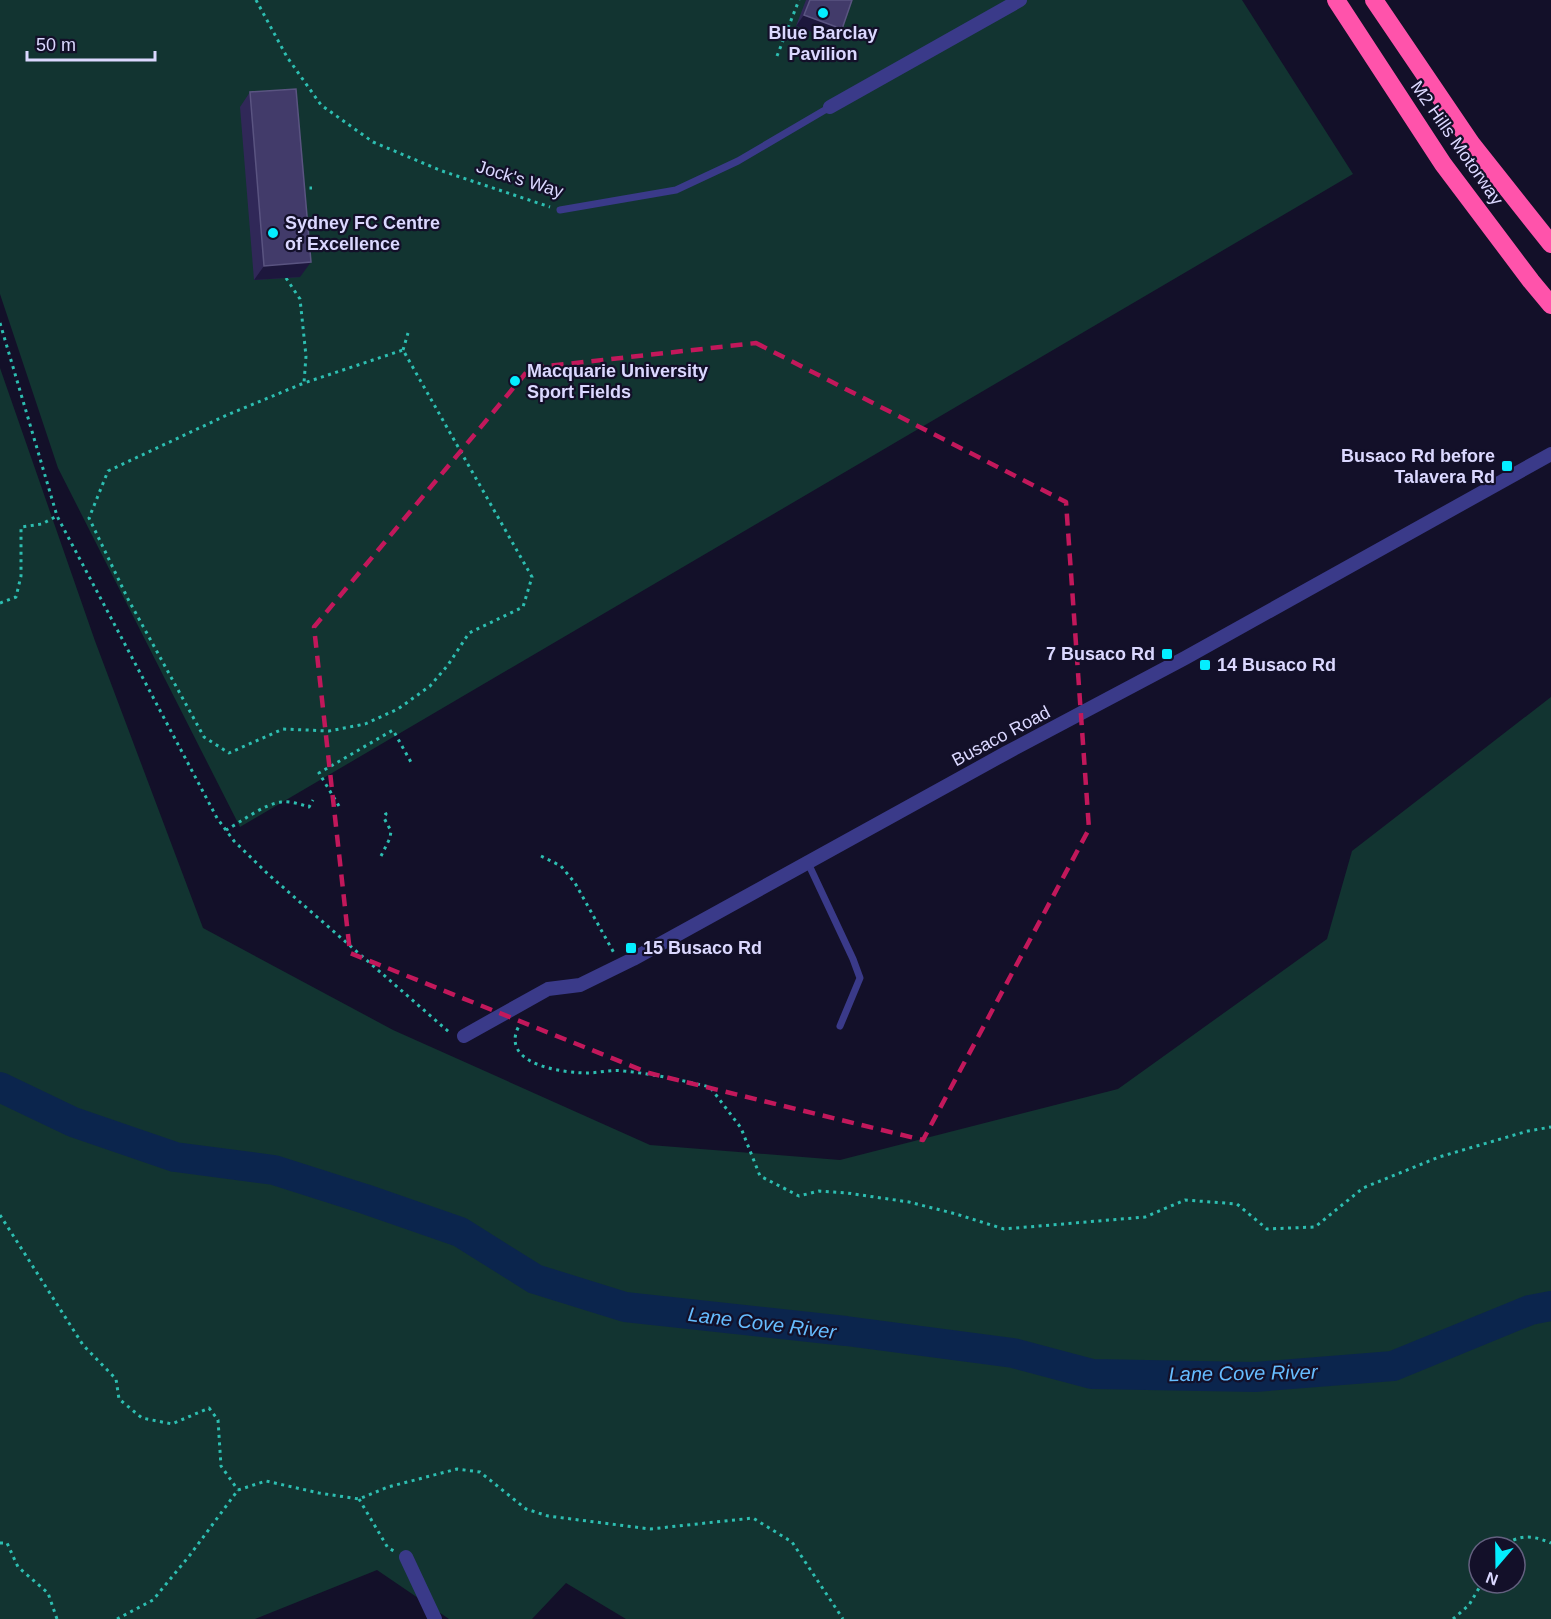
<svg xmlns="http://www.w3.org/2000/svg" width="1551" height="1619" font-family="Helvetica,sans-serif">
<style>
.green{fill:#123431;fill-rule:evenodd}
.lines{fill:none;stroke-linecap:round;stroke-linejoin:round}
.river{stroke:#0b254d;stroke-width:30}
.path{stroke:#2dbeb1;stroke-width:3;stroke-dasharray:3 4.5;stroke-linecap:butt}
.service{stroke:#3a3a89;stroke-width:7}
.minor{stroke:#3a3a89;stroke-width:14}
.motorway{stroke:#ff53ab;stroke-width:18}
.wall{fill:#302858}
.shaded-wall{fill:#1d173d}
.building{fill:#423b6a;stroke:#5a5481;stroke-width:1.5}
.marked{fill:none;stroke:#c2185b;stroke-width:4.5;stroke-dasharray:12 8;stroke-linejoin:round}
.poi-dot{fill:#04eeff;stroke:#131029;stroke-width:2}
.labels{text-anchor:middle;stroke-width:4.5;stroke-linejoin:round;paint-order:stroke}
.poi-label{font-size:18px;font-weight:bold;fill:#dbd8ff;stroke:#131029;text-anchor:start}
.street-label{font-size:18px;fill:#dbd8ff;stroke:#131029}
.water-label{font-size:20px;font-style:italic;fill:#66bdff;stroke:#131029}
</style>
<rect width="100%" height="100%" fill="#131029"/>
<!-- green -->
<path class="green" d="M 0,0 L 1242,0 L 1353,174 L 240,827 L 58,468 L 0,294 Z
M 0,368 L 95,641 L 203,928 L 393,1030 L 650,1145 L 840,1160 L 1118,1089 L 1327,939 L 1352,851 L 1551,697 L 1551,1619 L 626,1619 L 566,1583 L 532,1619 L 449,1619 L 377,1570 L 255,1619 L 0,1619 ZM 1479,1547 L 1515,1547 L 1515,1583 L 1479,1583 Z"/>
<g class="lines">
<!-- river -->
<path class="river" d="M 0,1087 L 73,1122 L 175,1157 L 274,1170 L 365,1199 L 460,1232 L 535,1279 L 625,1307 L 846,1331 L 1013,1353 L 1092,1374 L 1255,1377 L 1393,1366 L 1530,1310 L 1551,1306"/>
<!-- path -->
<path class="path" d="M 256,0 L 287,57 L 321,105 L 373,142 L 442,171 L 550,207
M 777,56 L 799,0
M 302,188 L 312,188
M 286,278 L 300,299 L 306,356 L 304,383 L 403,350 L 532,577 L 523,607 L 469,633 L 448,665 L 430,686 L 398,709 L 365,724 L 329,731 L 283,729 L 229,753 L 204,737 L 128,599 L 89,518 L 108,471 L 227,415 L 304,383
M 0,323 L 57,516 L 217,818 L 234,841 L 269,875 L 449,1032
M 403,350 L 408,333
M 0,603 L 16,597 L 21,576 L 21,527 L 42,524 L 57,516
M 339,806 L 319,773 L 393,730 L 412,764
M 226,830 C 241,822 264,804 281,802 C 290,801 300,804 309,807 L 313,800
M 381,856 L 390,838 L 391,831 L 384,818 L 386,814 L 384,810
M 541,856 L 561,866 L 575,883 L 614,953
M 522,1021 C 520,1024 517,1029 516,1033 C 507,1066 566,1073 587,1073 C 599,1073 611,1069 624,1071 C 653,1074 681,1080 710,1087 L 741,1128 L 760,1176 L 799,1196 L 819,1191 L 847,1193 L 909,1202 L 956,1214 L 1004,1229 L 1145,1217 L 1185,1200 L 1237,1204 L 1267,1229 L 1315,1227 L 1363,1188 L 1439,1157 L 1528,1131 L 1551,1127
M 0,1215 L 83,1345 L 116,1379 L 119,1399 L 142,1418 L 172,1424 L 209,1408 L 218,1420 L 221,1466 L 238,1490
M 238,1490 L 266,1481 L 319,1493 L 359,1499 L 388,1487 L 457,1469 L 480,1472 L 526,1509 L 548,1516 L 650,1529 L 753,1518 L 792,1542 L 843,1619
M 359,1499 L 388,1548 L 394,1551
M 0,1543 L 7,1543 L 18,1567 L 48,1593 L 57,1619
M 1500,1547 C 1520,1535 1529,1534 1551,1543
M 117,1619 L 153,1600 L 190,1555 L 238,1490
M 1453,1619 L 1469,1605 L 1482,1583"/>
<!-- service -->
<path class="service" d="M 560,210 L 676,190 L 738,161 L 830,107
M 808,863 L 853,959 L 860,978 L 840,1026"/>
<!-- minor -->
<path class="minor" d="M 830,107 L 1020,0
M 464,1036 L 548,989 L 580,985 L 633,959 L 1006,753 L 1185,658 L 1551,454
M 406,1557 L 435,1619"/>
<!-- motorway -->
<path class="motorway" d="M 1336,0 L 1443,164 L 1531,281 L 1551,305
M 1374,0 L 1471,143 L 1551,244"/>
</g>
<!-- wall -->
<path class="wall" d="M 806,0 L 852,0 L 834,40 L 796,26 Z
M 250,92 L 300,277 L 254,280 L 240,107 Z"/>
<!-- shaded-wall -->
<path class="shaded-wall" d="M 804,15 L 842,29 L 834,40 L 796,26 Z
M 311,262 L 300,277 L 254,280 L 264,266 Z"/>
<!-- building -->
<path class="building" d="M 810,0 L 852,0 L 842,29 L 804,15 Z
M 296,89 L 311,262 L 264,266 L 250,92 Z"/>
<!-- marked area -->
<path class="marked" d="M 756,343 L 1066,502 L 1089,829 L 923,1140 L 649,1073 L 350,953 L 314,627 L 530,368 Z"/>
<!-- markers -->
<g class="poi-dot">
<circle cx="823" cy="13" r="6"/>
<circle cx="273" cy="233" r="6"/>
<circle cx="515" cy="381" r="6"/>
<rect x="1501" y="460" width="12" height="12" rx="3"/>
<rect x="1161" y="648" width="12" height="12" rx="3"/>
<rect x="1199" y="659" width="12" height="12" rx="3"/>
<rect x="625" y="942" width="12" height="12" rx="3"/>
</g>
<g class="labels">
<!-- poi labels -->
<g class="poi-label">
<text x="823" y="39" text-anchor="middle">Blue Barclay<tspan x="823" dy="21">Pavilion</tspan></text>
<text x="285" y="229">Sydney FC Centre<tspan x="285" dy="21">of Excellence</tspan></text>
<text x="527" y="377">Macquarie University<tspan x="527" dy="21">Sport Fields</tspan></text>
<text x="1495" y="462" text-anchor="end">Busaco Rd before<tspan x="1495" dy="21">Talavera Rd</tspan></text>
<text x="1155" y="660" text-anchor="end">7 Busaco Rd</text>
<text x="1217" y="671">14 Busaco Rd</text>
<text x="643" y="954">15 Busaco Rd</text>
</g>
<!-- street labels -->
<g class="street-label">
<text transform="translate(1457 143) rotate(55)" y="6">M2 Hills Motorway</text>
<text transform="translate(520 179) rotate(17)" y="6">Jock's Way</text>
<text transform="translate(1001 736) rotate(-28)" y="6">Busaco Road</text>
</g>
<!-- water labels -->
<g class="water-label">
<text transform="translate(762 1323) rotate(7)" y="7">Lane Cove River</text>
<text transform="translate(1243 1373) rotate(-1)" y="7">Lane Cove River</text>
</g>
</g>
<!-- north arrow -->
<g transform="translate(1497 1565) rotate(200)"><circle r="28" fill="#131029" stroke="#63607f" stroke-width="1.5"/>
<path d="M0-4.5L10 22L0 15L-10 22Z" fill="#04eeff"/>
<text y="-9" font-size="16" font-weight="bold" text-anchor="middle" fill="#dbd8ff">N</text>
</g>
<!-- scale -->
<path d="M27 51v9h128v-9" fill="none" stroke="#dbd8ff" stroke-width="3"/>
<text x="36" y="51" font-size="18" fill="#dbd8ff" stroke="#131029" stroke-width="4.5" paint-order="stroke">50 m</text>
</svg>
